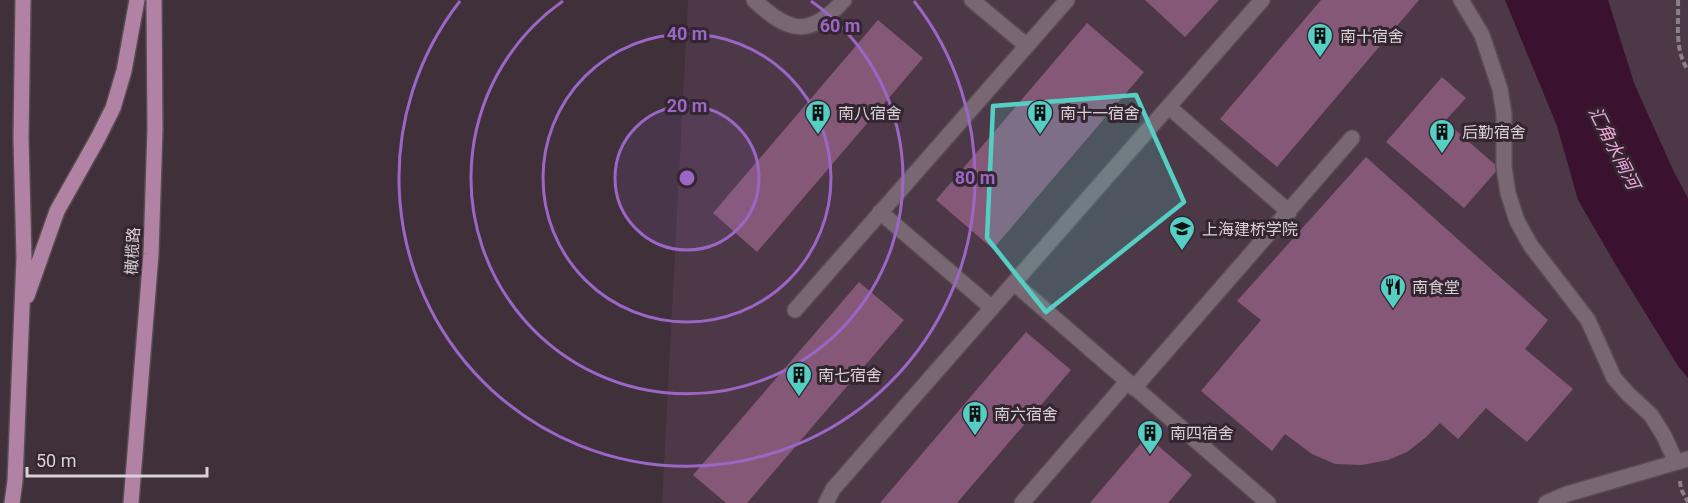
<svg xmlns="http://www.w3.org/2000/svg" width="1688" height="503" font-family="Roboto,'Noto Sans SC',sans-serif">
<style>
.built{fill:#4c3846}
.water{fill:#3a1230}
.building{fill:#865878}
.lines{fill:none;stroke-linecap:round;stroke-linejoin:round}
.minor-casing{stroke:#584c54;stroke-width:18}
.major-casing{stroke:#584c54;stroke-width:18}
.path{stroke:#8c8088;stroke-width:4;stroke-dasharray:6 3;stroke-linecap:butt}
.minor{stroke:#796874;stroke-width:15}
.major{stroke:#b182a3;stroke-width:15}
.marked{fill:#55cec4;fill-opacity:0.2;stroke:#55cec4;stroke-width:4.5;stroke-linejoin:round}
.ring{fill:none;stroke:#9c66c7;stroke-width:3}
.labels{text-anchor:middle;stroke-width:6;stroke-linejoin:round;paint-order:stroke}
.poi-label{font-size:16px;fill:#dad1d7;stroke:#342630;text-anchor:start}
.street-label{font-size:16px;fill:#dad1d7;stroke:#342630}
.water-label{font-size:18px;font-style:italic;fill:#eda5d8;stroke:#342630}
.centre{fill:#9c66c7;stroke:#342630;stroke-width:3}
.ring-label{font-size:18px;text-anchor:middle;font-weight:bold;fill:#9c66c7;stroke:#342630;stroke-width:6;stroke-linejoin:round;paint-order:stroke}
</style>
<rect width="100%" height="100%" fill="#3f303a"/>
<!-- built -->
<path class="built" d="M 688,0 L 1688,0 L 1688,503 L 662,503 Z"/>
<!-- water -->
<path class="water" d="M 1505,0 L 1608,0 L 1634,83 L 1673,170 L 1688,198 L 1688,378 L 1678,366 L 1617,267 L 1578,200 L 1557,126 Z"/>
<!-- building -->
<path class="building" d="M 1145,0 L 1219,0 L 1185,37 Z
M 1321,0 L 1419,0 L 1277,167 L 1220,119 Z
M 878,20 L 923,58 L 757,252 L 713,213 Z
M 1087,23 L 1144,72 L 993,249 L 936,200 Z
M 1442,77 L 1466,98 L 1445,121 L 1499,168 L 1464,208 L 1386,142 Z
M 1366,157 L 1548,320 L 1525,349 L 1573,389 L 1527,442 L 1486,408 L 1458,439 L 1440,423 L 1425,438 L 1407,452 L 1388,460 L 1362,465 L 1335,464 L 1312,454 L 1285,434 L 1272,451 L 1201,391 L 1261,320 L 1237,301 Z
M 859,282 L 904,320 L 747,503 L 726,503 L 693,475 Z
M 1026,332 L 1071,370 L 957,503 L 880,503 Z
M 1147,436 L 1192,475 L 1168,503 L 1090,503 Z"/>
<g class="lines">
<defs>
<path id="minor" d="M 754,0 C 789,33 810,38 844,0
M 972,0 L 1027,46
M 1461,0 L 1482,35 L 1500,89 L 1504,114 L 1504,167 L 1508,193 L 1517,221 L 1531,246 L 1588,320 L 1614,378 L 1628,394 L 1651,415 L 1664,436 L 1676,462
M 1169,107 L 1289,212
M 880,212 L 992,308
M 1014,283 L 1268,503
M 795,310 L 1067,0
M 1134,388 L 1352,138
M 826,503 L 833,489 L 1262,0
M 1022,503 L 1127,382
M 1546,503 L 1567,494 L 1688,459"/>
<path id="major" d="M 27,296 L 57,211 L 98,138 L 113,108 L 124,71 L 137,0
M 12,503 L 15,481 L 24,258 L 21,138 L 23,0
M 131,503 L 151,254 L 155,129 L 154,0"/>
</defs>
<!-- minor casing -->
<use href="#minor" class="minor-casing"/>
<!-- major casing -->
<use href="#major" class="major-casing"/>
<!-- path -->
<path class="path" d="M 1678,0 C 1679,24 1674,50 1688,70
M 1680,481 L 1681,489 L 1688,502"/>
<!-- minor -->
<use href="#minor" class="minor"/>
<!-- major -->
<use href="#major" class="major"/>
</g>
<!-- marked area -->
<path class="marked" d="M 1136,95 L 1184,202 L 1046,312 L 987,238 L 993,106 Z"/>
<!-- distance rings -->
<circle cx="687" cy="178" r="72" fill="#9c66c7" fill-opacity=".12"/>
<g class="ring">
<circle cx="687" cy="178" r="72"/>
<circle cx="687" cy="178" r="144"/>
<path d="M811 1A216 216 0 1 1 563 1"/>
<path d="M914 1A288 288 0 1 1 460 1"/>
</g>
<!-- icons -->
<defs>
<symbol id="building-pin" viewBox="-11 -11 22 30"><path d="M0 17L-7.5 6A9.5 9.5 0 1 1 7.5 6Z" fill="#55cec4" stroke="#342630"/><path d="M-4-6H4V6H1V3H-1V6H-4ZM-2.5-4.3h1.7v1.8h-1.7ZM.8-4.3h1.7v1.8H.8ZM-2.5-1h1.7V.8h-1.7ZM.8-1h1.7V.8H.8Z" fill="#111"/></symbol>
<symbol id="university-pin" viewBox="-11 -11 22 30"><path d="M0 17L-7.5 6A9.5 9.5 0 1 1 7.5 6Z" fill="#55cec4" stroke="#342630"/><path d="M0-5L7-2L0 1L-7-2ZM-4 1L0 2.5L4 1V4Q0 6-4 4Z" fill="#111"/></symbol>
<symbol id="restaurant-pin" viewBox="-11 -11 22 30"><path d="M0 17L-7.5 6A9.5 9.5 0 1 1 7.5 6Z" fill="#55cec4" stroke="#342630"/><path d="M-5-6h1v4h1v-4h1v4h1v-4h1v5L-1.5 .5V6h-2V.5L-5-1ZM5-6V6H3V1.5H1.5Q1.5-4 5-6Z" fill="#111"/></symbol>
</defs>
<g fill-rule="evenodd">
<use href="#building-pin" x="1305" y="21" width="30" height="40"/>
<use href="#building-pin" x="803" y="98" width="30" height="40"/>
<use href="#building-pin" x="1025" y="98" width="30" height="40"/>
<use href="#building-pin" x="1427" y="117" width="30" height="40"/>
<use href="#university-pin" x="1167" y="214" width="30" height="40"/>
<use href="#restaurant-pin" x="1378" y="272" width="30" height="40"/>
<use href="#building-pin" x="784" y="360" width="30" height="40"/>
<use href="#building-pin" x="960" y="399" width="30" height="40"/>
<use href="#building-pin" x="1135" y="418" width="30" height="40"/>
</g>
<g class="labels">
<!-- poi labels -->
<g class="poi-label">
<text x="1340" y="42">南十宿舍</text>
<text x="838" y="119">南八宿舍</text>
<text x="1060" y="119">南十一宿舍</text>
<text x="1462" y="138">后勤宿舍</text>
<text x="1202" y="235">上海建桥学院</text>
<text x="1412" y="293">南食堂</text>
<text x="818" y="381">南七宿舍</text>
<text x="994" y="420">南六宿舍</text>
<text x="1170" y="439">南四宿舍</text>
</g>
<!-- street labels -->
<g class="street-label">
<text transform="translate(132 251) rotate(-87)" y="6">橄榄路</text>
</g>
<!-- water labels -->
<g class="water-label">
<text transform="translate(1614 148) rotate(63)" y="6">汇角水闸河</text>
</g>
</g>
<circle cx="687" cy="178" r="9" class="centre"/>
<g class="ring-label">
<text x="840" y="32">60 m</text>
<text x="687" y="40">40 m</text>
<text x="687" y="112">20 m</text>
<text x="975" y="184">80 m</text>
</g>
<!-- scale -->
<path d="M27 467v9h180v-9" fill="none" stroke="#dad1d7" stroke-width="3"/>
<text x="36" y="467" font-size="18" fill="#dad1d7" stroke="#342630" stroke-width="4.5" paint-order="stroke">50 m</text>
</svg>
